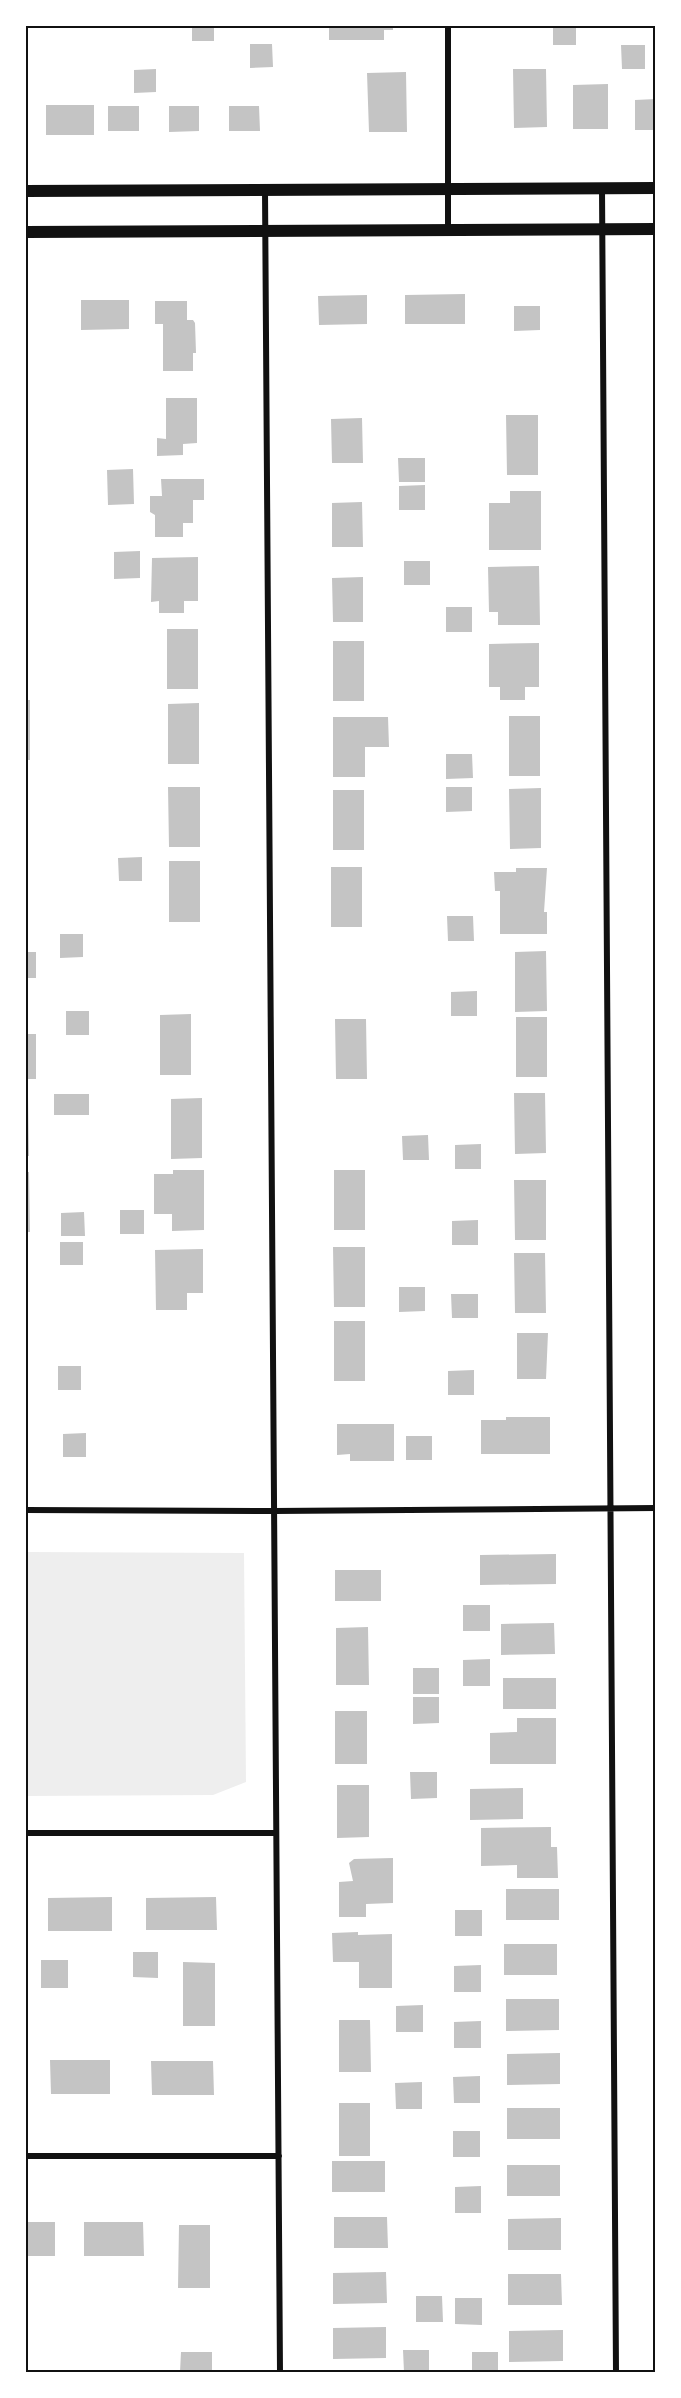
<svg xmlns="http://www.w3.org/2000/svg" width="681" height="2398" font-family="Mulish,sans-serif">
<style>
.green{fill:#eee}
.building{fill:#c4c4c4}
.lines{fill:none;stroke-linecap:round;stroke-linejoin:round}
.minor{stroke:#111;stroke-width:6}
.secondary{stroke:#111;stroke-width:12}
.neatline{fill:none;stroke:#111;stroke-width:2}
</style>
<rect width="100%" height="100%" fill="#fff"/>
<!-- green -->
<path class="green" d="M 26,1552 L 244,1553 L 246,1782 L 213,1795 L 26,1796 Z"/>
<!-- building -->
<path class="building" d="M 192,26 L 214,26 L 214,41 L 192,41 Z
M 329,26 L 393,26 L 393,30 L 384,30 L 384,40 L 329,40 Z
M 553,26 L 576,26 L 576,45 L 553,45 Z
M 250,44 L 272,44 L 273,67 L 250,68 Z
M 621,45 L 645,45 L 645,69 L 622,69 Z
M 156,69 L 156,92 L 134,93 L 134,70 Z
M 513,69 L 546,69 L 547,127 L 514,128 Z
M 406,72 L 407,132 L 369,132 L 367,73 Z
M 608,84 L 608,129 L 573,129 L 573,85 Z
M 656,99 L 656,130 L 635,130 L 635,100 Z
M 46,105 L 94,105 L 94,135 L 46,135 Z
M 108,106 L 139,106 L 139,131 L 108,131 Z
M 169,106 L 199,106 L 199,131 L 169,132 Z
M 229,106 L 259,106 L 260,131 L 229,131 Z
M 465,294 L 465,324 L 405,324 L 405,295 Z
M 367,295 L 367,324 L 319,325 L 318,296 Z
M 81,300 L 129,300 L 129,329 L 81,330 Z
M 155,301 L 187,301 L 187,320 L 193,320 L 195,323 L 196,353 L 193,353 L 193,371 L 163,371 L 163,324 L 155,324 Z
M 514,306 L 540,306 L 540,330 L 514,331 Z
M 166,398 L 197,398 L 197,443 L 183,444 L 183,455 L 157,456 L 157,438 L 166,439 Z
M 506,415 L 538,415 L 538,475 L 507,475 Z
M 362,418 L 363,463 L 332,463 L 331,419 Z
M 398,458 L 425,458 L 425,482 L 399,482 Z
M 133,469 L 134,504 L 108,505 L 107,470 Z
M 161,479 L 204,479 L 204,500 L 193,500 L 193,523 L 183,523 L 183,537 L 155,537 L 155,515 L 150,512 L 150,496 L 162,496 Z
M 425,485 L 425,510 L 399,510 L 399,486 Z
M 510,491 L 541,491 L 541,550 L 489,550 L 489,503 L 510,503 Z
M 362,502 L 363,547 L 332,547 L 332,503 Z
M 140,551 L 140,578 L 114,579 L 114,552 Z
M 198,557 L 198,601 L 184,601 L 184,613 L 159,613 L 159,601 L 151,602 L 152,558 Z
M 404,561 L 430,561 L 430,585 L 404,585 Z
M 539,566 L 540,625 L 498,625 L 498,612 L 489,612 L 488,567 Z
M 363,577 L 363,622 L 333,622 L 332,578 Z
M 446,607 L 472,607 L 472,632 L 446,632 Z
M 167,629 L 198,629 L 198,689 L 167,689 Z
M 333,641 L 364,641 L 364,701 L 333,701 Z
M 539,643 L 539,687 L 525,687 L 525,700 L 500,700 L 500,687 L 489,687 L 489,644 Z
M 26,700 L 30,700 L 30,760 L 26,760 Z
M 199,703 L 199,764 L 168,764 L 168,704 Z
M 509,716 L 540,716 L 540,776 L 509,776 Z
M 333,717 L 388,717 L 389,747 L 365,747 L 365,777 L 333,777 Z
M 446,754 L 472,754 L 473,778 L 446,779 Z
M 26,786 L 28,786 L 28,846 L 26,846 Z
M 168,787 L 200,787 L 200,847 L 169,847 Z
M 446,787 L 472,787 L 472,811 L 446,812 Z
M 541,788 L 541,848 L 510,849 L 509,789 Z
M 333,790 L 364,790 L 364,850 L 333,850 Z
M 142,857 L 142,881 L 119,881 L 118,858 Z
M 169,861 L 200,861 L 200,922 L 169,922 Z
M 331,867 L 362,867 L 362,927 L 331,927 Z
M 516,868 L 547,868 L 544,912 L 547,912 L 547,934 L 500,934 L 500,891 L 495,891 L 494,872 L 516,872 Z
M 447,916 L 473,916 L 474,941 L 448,941 Z
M 60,934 L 83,934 L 83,957 L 60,958 Z
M 546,951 L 547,1011 L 515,1012 L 515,952 Z
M 26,952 L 36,952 L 36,978 L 26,978 Z
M 477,991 L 477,1016 L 451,1016 L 451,992 Z
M 66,1011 L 89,1011 L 89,1035 L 66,1035 Z
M 191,1014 L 191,1075 L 160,1075 L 160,1015 Z
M 516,1017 L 547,1017 L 547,1077 L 516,1077 Z
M 335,1019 L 366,1019 L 367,1079 L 336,1079 Z
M 26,1034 L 36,1034 L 36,1079 L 26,1079 Z
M 514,1093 L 545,1093 L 546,1153 L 515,1154 Z
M 54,1094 L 89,1094 L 89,1115 L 54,1115 Z
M 26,1096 L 28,1096 L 29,1156 L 26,1156 Z
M 202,1098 L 202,1158 L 171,1159 L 171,1099 Z
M 428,1135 L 429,1160 L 403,1160 L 402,1136 Z
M 481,1144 L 481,1169 L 455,1169 L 455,1145 Z
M 173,1170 L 204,1170 L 204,1230 L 172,1231 L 172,1214 L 154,1214 L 154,1174 L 173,1174 Z
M 334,1170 L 365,1170 L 365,1230 L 334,1230 Z
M 26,1172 L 29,1172 L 30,1232 L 26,1232 Z
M 514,1180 L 546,1180 L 546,1240 L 515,1240 Z
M 120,1210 L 144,1210 L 144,1234 L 120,1234 Z
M 84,1212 L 85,1236 L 61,1236 L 61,1213 Z
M 478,1220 L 478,1245 L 452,1245 L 452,1221 Z
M 60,1242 L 83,1242 L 83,1265 L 60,1265 Z
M 333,1247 L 365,1247 L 365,1307 L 334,1307 Z
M 203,1249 L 203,1293 L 187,1293 L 187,1310 L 156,1310 L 155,1250 Z
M 514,1253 L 545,1253 L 546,1313 L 515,1313 Z
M 399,1287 L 425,1287 L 425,1311 L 399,1312 Z
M 451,1294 L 478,1294 L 478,1318 L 452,1318 Z
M 334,1321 L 365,1321 L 365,1381 L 334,1381 Z
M 517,1333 L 548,1333 L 546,1379 L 517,1379 Z
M 58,1366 L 81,1366 L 81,1390 L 58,1390 Z
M 474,1370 L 474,1395 L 448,1395 L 448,1371 Z
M 506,1417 L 550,1417 L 550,1454 L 481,1454 L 481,1420 L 506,1420 Z
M 337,1424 L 394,1424 L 394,1461 L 350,1461 L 350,1454 L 337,1455 Z
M 86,1433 L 86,1457 L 63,1457 L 63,1434 Z
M 406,1436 L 432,1436 L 432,1460 L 406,1460 Z
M 556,1554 L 556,1584 L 480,1585 L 480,1555 Z
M 335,1570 L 381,1570 L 381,1601 L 335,1601 Z
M 463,1605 L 490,1605 L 490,1631 L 463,1631 Z
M 554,1623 L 555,1654 L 501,1655 L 501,1624 Z
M 368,1627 L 369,1685 L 336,1685 L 336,1628 Z
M 490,1659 L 490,1686 L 463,1686 L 463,1660 Z
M 413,1668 L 439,1668 L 439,1694 L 413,1694 Z
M 503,1678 L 556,1678 L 556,1709 L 503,1709 Z
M 413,1697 L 439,1697 L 439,1723 L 413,1724 Z
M 335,1711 L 367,1711 L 367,1764 L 335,1764 Z
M 517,1718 L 556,1718 L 556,1764 L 490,1764 L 490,1733 L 517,1732 Z
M 410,1772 L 437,1772 L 437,1798 L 411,1799 Z
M 337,1785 L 369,1785 L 369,1837 L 337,1838 Z
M 523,1788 L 523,1819 L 470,1820 L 470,1789 Z
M 551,1827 L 551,1847 L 557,1847 L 558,1878 L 517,1878 L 517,1865 L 481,1866 L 481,1828 Z
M 393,1858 L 393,1903 L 366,1904 L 366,1917 L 339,1917 L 339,1882 L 353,1881 L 349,1863 L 354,1859 Z
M 506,1889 L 559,1889 L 559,1920 L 506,1920 Z
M 112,1897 L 112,1931 L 48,1931 L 48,1898 Z
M 216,1897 L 217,1930 L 146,1930 L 146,1898 Z
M 455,1910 L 482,1910 L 482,1936 L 455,1936 Z
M 358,1932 L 358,1935 L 392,1934 L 392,1988 L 359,1988 L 359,1962 L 333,1962 L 332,1933 Z
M 504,1944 L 557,1944 L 557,1975 L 504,1975 Z
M 133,1952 L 158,1952 L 158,1978 L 133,1977 Z
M 41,1960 L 68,1960 L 68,1988 L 41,1988 Z
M 183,1962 L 215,1963 L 215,2026 L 183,2026 Z
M 481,1965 L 481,1992 L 454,1992 L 454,1966 Z
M 506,1999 L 559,1999 L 559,2030 L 506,2031 Z
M 423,2005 L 423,2032 L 396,2032 L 396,2006 Z
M 339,2020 L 370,2020 L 371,2072 L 339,2072 Z
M 481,2021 L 481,2048 L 454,2048 L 454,2022 Z
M 560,2053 L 560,2084 L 507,2085 L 507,2054 Z
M 50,2060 L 110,2060 L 110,2094 L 51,2094 Z
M 151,2061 L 213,2061 L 214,2095 L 152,2095 Z
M 480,2076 L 480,2103 L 454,2103 L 453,2077 Z
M 422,2082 L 422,2109 L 396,2109 L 395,2083 Z
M 339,2103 L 370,2103 L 370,2156 L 339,2156 Z
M 507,2108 L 560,2108 L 560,2139 L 507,2139 Z
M 453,2131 L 480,2131 L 480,2157 L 453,2157 Z
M 332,2161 L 385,2161 L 385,2192 L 332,2192 Z
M 507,2165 L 560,2165 L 560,2196 L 507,2196 Z
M 481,2186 L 481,2213 L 455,2213 L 455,2187 Z
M 334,2217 L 387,2217 L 388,2248 L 334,2248 Z
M 561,2218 L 561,2250 L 508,2250 L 508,2219 Z
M 26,2222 L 55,2222 L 55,2256 L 26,2256 Z
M 84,2222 L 143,2222 L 144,2256 L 84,2256 Z
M 179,2225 L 210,2225 L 210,2288 L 178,2288 Z
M 386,2272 L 387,2303 L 333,2304 L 333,2273 Z
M 508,2274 L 561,2274 L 562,2305 L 508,2305 Z
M 416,2296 L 442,2296 L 443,2322 L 416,2322 Z
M 455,2298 L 482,2298 L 482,2325 L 455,2324 Z
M 386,2327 L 386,2358 L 333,2359 L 333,2328 Z
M 563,2330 L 563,2361 L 509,2362 L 509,2331 Z
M 403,2350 L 429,2350 L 429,2372 L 404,2372 Z
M 181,2352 L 212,2352 L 212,2372 L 180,2372 Z
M 472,2352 L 498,2352 L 498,2372 L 472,2372 Z"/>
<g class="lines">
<!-- minor -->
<path class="minor" d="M 448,26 L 448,230
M 602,188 L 616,2372
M 265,190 L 280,2372
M 26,1510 L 274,1511 L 656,1508
M 26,1833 L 275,1833
M 26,2156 L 279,2156"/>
<!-- secondary -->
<path class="secondary" d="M 26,191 L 656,188
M 26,232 L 656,229"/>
</g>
<!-- border -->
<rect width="681" height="2398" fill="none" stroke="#ffffff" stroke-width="54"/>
<rect x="27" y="27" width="627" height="2344" class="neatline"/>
</svg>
